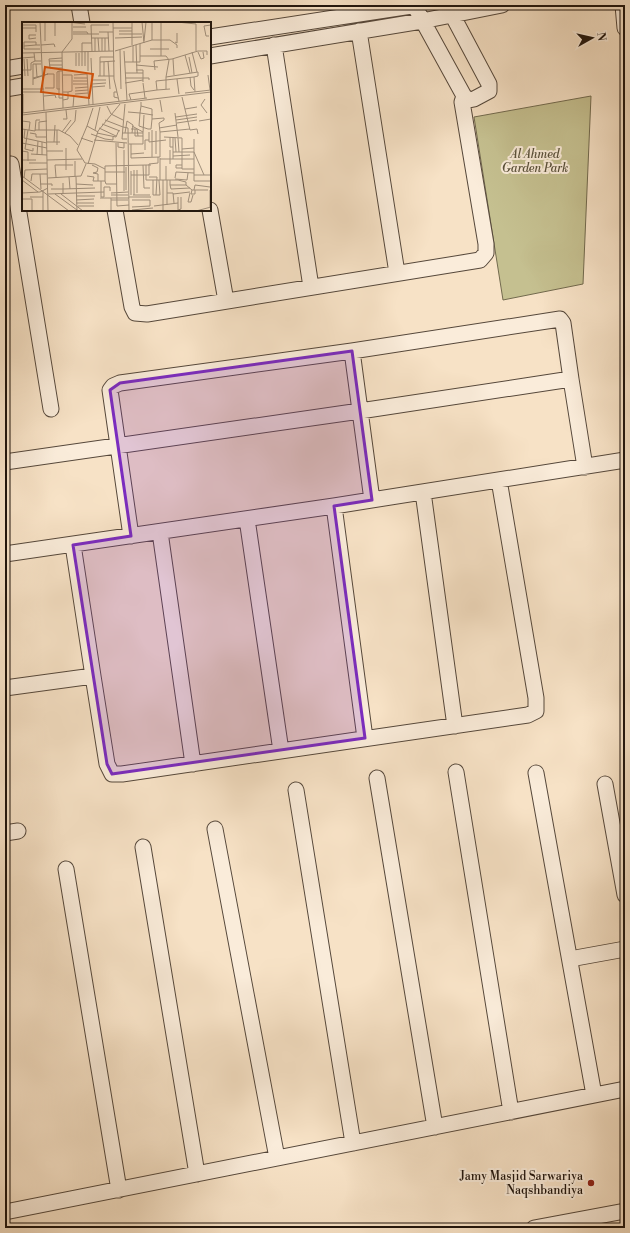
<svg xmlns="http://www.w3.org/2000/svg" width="630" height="1233" font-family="'Libre Bodoni',serif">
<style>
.green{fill:#c5c090;stroke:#726a4e}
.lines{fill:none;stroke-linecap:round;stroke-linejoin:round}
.street-casing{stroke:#56483b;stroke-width:17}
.street{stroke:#faecda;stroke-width:15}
.marked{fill:#7b2cbf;fill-opacity:0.2;stroke:#7b2cbf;stroke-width:3;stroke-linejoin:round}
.poi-dot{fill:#8f2418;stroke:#faecda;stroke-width:1.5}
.labels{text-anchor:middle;stroke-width:4;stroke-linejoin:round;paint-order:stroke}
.park-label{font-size:12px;font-style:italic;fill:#5a513b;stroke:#faecda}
.poi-label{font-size:12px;fill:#20150d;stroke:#faecda;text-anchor:end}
.inset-road{fill:none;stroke:#a1907c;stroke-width:1}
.view{fill:#de560c;fill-opacity:0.15;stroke:#de560c;stroke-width:2}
.inset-edge{fill:none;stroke:#20150d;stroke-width:2}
</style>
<rect width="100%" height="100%" fill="#f7e2c6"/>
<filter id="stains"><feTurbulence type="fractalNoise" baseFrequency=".005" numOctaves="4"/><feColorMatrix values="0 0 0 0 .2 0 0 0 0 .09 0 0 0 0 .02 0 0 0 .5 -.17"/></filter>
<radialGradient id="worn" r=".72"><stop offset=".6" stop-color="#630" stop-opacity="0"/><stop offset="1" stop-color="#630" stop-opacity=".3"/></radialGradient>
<!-- green -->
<path class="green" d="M 591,96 L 583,284 L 503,300 L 474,117 Z"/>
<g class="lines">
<defs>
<path id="street" d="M 79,5 L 82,23
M 414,5 L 464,96 L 469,100 L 474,99 L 489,91 L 489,84 L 447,5
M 623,5 L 625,28
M 359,31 L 397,273
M 210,37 L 418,5
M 274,45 L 311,287
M 210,56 L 422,21 L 502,5
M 5,69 L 23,66
M 5,89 L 23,86
M 11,164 L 51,409
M 115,210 L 132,307 L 135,313 L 147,314 L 480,260 L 486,253 L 486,244 L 462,102 L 464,96
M 210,210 L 226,301
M 352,351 L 372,500
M 5,462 L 360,411 L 571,379 L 585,467
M 423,492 L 455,726
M 334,506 L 365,738
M 247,519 L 281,751
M 160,532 L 193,764
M 131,536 L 110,390 L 113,386 L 120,383 L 352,351 L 560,319 L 563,323 L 571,379
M 5,554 L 334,506 L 625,460
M 93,676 L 107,764 L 112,774 L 122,774 L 528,715 L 536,711 L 536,698 L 499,480
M 5,688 L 93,676 L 73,545
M 456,772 L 511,1112
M 536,773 L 594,1095
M 377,778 L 435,1127
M 605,784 L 625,895
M 296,790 L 353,1143
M 215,829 L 277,1158
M 5,833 L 18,831
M 143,847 L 197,1174
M 66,869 L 119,1190
M 570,959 L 625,949
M 5,1212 L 625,1089
M 534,1228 L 625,1211"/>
</defs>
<!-- street casing -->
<use href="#street" class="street-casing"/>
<!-- street -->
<use href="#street" class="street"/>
</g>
<!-- marked area -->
<path class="marked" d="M 352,351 L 372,500 L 334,506 L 365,738 L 112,774 L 107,764 L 73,545 L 131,536 L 110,390 L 120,383 Z"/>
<!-- markers -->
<circle class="poi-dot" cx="591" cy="1183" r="4"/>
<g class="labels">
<!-- park labels -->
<g class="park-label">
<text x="535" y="158">Al Ahmed<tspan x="535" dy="14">Garden Park</tspan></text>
</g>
<!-- poi labels -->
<g class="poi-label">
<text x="583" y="1180">Jamy Masjid Sarwariya<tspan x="583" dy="14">Naqshbandiya</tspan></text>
</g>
</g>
<!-- overview -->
<g transform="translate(22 22)">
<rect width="189" height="189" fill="#f7e2c6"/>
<path class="inset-road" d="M 18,0 L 22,89M 23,0 L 23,19M 33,0 L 33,14M 46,0 L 63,2M 91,0 L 92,57 L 97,79M 110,0 L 110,23M 120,0 L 122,21M 130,0 L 130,18M 139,0 L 139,34M 155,0 L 174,2 L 174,29M 0,3 L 14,3 L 14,6M 51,5 L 64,5M 0,6 L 14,6 L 14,10M 91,6 L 110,6M 97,9 L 110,9M 51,10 L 65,10 L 66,12M 77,10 L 91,10M 86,10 L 87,29M 51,12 L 77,12M 97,12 L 120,12M 14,13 L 7,13 L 7,17 L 14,16M 187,14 L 184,14 L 182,4 L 189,3M 70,16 L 87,16M 73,16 L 73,29M 76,16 L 77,29M 80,16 L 80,29M 83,16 L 83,29M 93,16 L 120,15M 122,19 L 124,0M 153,20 L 155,21 L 155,11M 18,23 L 14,23 L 14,20 L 2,20 L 2,27 L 18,27M 19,23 L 32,22 L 33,25M 114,23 L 115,51M 2,24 L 14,23M 111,24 L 111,40M 128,27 L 147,27M 98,28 L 99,67M 60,29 L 60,21 L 70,21M 63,29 L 63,44M 66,29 L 66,49M 70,29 L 69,3 L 87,3M 93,29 L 130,18 L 148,18 L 155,23 L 155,26M 102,29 L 105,78M 170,30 L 175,50M 176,30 L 179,37 L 182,36 L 181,30M 0,31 L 92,29M 12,31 L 13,39 L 19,39M 57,31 L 57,44M 163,33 L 168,51M 118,34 L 144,34 L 147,38 L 144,55M 167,35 L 170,51M 0,36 L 12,35M 40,36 L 27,37 L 28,46 L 40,46M 69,36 L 71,82M 2,37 L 3,54M 5,37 L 6,54M 151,37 L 152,53M 27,39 L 40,39M 86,39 L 88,67M 78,40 L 93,39M 82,40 L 82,54M 103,40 L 118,40 L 118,22M 14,42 L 15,55M 27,43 L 40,43M 114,43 L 136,45M 54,44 L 54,31M 60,44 L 60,29M 0,48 L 9,48 L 9,41 L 13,39M 114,48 L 121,48 L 121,60M 133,48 L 132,39 L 150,37 L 176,29 L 185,29 L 185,33M 37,49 L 35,50 L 35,67 L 38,67M 40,49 L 37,49 L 37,76 L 41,76M 65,51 L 67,83M 103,51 L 121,51M 41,53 L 50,53 L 50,69 L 46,70M 52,53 L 65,52M 186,53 L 188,68M 76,54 L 92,54M 78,54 L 78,35 L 92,35M 168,55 L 169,64 L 172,68M 11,56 L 26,52 L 11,57M 52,56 L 65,56M 103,56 L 127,56 L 127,58M 155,57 L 157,72M 70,58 L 84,58M 51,59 L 65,59M 103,61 L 121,58M 121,61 L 123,76M 51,62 L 66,62M 70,62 L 84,61M 11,63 L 11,42 L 19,42M 70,65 L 83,64M 23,66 L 32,66 L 32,52 L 25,52M 53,66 L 66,65M 0,67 L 22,67M 144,67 L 144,55 L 176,50 L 176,54 L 172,55M 148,67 L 135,68 L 134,59 L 172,55 L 173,70M 53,69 L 66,68M 0,70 L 22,70M 95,70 L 92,70 L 92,75 L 96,76M 163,71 L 189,68M 1,72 L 1,91M 53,72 L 66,71M 22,74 L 33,73 L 34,76M 160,75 L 168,108 L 175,107 L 176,112M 183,77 L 179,83 L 185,91M 41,78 L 46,77 L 46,70 L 41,70M 109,78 L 107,72 L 135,68M 138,78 L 140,90M 119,80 L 119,84 L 130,87 L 130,97 L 142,96 L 142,98 L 137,101 L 138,110 L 168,107M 103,82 L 101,105 L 106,106 L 107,189M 85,84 L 89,92 L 101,98M 119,84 L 118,91 L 131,93M 51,85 L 52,73M 41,86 L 40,30 L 50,17 L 50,0M 71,86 L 65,104 L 76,110M 163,87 L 175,85M 24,90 L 26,189M 106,90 L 118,91 L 117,104 L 126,107 L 129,107 L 130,97M 0,91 L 125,76M 153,91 L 156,115M 0,93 L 189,70M 154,95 L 175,92M 41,97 L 45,97 L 44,88M 83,98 L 101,105 L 100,117 L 105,117M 154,98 L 175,95M 0,99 L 8,100 L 7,108M 177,99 L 189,97M 155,101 L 175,98M 80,102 L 98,109M 65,104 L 55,128 L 63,141 L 73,142 L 83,147M 110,104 L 121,110M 77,106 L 94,114M 137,106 L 155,103M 0,107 L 13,109 L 14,98 L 18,98M 3,107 L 2,116 L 25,121M 109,107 L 115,107 L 116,114M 113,107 L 113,114 L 121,114M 6,108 L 3,127 L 11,129 L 11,126M 13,108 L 37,108 L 48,114 L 56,123M 17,108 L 17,100 L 25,99M 35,108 L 35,123M 73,108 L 78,85M 130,108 L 130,135M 134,109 L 134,132M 40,110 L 49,98M 127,110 L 127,120 L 144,118M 8,111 L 14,112 L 14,115 L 25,115M 43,111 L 53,99 L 54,88M 75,111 L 94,115 L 97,108M 100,111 L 121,111 L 122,93M 103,111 L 105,99 L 111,103 L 110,111M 69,112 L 83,117 L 91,118 L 91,115M 142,115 L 160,116 L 160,147 L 172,147M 148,115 L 148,125 L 151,125M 151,115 L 151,137M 59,116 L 71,120M 153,116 L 154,130M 156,116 L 157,130M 172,117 L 172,159 L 189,159M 72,118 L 105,121M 25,120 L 38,120M 32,120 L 33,103M 0,121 L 25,126M 94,121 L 95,184M 96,121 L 96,125 L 102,126 L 102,121M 107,122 L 121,122 L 121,111M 109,122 L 109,136 L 138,135 L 138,110M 44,126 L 44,148M 160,127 L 172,126M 102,128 L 102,144M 123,128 L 123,118 L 127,118M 0,129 L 6,130 L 6,139M 25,129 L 41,129M 151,130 L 172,130 L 182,153M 9,132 L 25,133M 109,132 L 122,131M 15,133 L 16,119M 20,133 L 20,120M 151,134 L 168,133M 138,136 L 138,158M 138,137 L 172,137M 0,138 L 14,138M 25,138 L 60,137M 53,139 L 53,155M 7,141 L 25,141M 66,142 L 76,109 L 98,82M 148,142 L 148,128M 70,143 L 76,146 L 75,150 L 71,151 L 76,152 L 76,159M 121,143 L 122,166 L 128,166M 129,143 L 124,143 L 124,158 L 156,158 L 164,160 L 164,163M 160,143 L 154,143 L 154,146 L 160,146M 102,144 L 102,169M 144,144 L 144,158M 104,145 L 104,168M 112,148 L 112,173M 115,148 L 115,171M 109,149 L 109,173M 83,150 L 103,150M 18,152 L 19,167M 109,153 L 127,153 L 127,142 L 136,141 L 136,135M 172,153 L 189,153M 0,154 L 47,189M 65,154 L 72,155 L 71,159 L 83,159 L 84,162 L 95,162M 34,155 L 33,143 L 51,143M 47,155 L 48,167M 54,155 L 55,189M 127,155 L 135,155 L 134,173M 2,156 L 3,148 L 25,147M 26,156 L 59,154 L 64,142M 153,156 L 154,150 L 172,151M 153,157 L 165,158 L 166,151M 0,158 L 16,170M 131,158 L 131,173 L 138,173 L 137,158M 141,158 L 141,189M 145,158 L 145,183M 148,158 L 148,163 L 164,163 L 170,168M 9,159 L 10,152 L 25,152M 79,159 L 79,175 L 82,175M 83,159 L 83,144 L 124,143M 18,162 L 30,162 L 30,164M 54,162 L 71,163M 148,163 L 149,167 L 168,166M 29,167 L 41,167 L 41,161M 172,168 L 173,163 L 188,165M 173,168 L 173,172 L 169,172 L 170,168 L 186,168M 188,168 L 188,185M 21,169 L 21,189M 0,171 L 18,170 L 26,166M 41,171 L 41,167 L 73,166M 89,171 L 106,170M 145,171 L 151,171 L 152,181M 168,171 L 166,180 L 169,180 L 171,173M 26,172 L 82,170M 33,172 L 55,188M 39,172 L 61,189M 151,172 L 168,170M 89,173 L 106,173M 111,173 L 128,173M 54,174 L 73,174M 8,175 L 21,175M 82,175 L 82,165 L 88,165 L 88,169M 107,175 L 129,175M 156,175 L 156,188M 78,176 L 89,176 L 89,188M 89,176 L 107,176M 1,177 L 10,177 L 10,189M 54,178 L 72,177M 89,178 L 106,178M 110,178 L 128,178 L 128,184 L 110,185M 54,181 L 72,181M 56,184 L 72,184M 95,184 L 107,183M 132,184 L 156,181M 110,188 L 131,186M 156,188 L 159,187 L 159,175M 174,189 L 189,185"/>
<path class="view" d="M 23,45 L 71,52 L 67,76 L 19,70 Z"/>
<rect width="189" height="189" class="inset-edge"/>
</g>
<!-- margin -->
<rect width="630" height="1233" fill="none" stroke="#f7e2c6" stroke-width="20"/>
<rect x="6" y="6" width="618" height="1221" fill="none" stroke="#20150d" stroke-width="2"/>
<rect x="10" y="10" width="610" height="1213" fill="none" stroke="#20150d"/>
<!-- north arrow -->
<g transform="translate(592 38) rotate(82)" stroke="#faecda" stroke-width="3" paint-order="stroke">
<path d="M0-3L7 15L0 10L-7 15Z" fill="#20150d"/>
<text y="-6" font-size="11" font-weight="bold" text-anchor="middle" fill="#20150d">N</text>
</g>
<rect width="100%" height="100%" filter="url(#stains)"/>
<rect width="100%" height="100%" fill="url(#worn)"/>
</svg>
